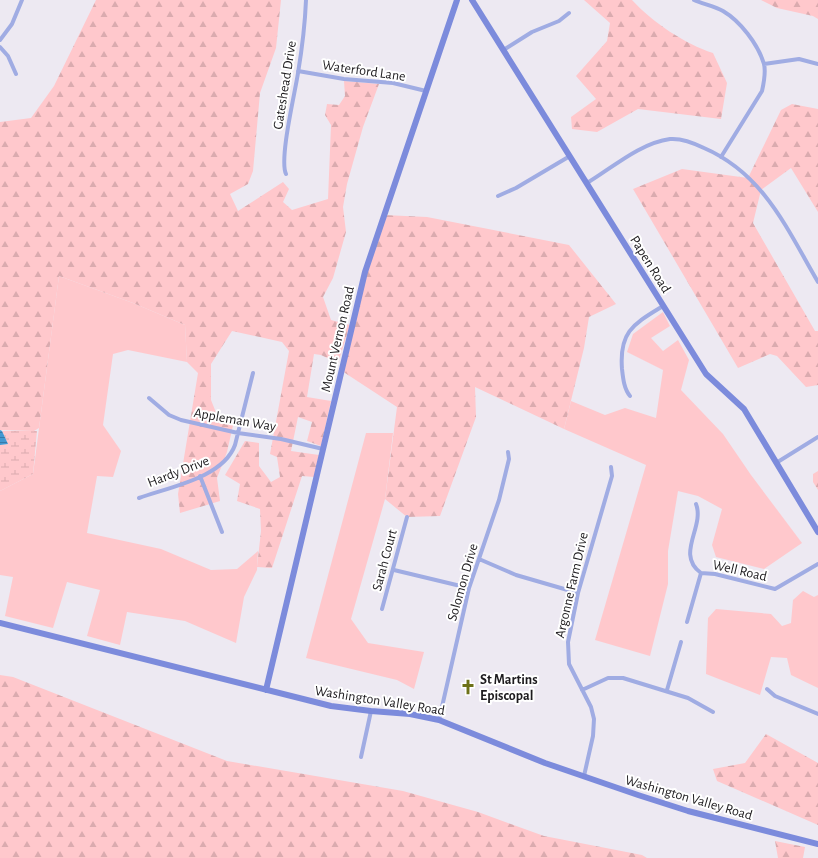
<svg xmlns="http://www.w3.org/2000/svg" width="818" height="858" font-family="'Alegreya Sans',sans-serif">
<style>
.grass{fill:#ffc8cc}
.forest{fill:url(#forest-firs)}
.wetland{fill:url(#wetland-marsh)}
.water{fill:url(#water-rules)}
.lines{fill:none;stroke-linecap:round;stroke-linejoin:round}
.street{stroke:#a0ace3;stroke-width:4}
.secondary{stroke:#7c8bdc;stroke-width:6}
.labels{text-anchor:middle;stroke-width:4;stroke-linejoin:round;paint-order:stroke}
.street-label{font-size:14px;fill:#1d1b1e;stroke:#fff}
.poi-label{font-size:14px;font-weight:bold;fill:#1d1b1e;stroke:#fff;text-anchor:start}
</style>
<defs>
<pattern id="forest-firs" width="22" height="20" patternUnits="userSpaceOnUse"><rect width="22" height="20" fill="#ffc8cc"/><path d="M5 1l3.5 6h-7zM16 11l3.5 6h-7z" fill="#daabaf"/></pattern>
<pattern id="wetland-marsh" width="20" height="14" patternUnits="userSpaceOnUse"><rect width="20" height="14" fill="#ffc8cc"/><path d="M1 5h8M5 5V1M11 12h8M15 12V8" fill="none" stroke="#daabaf"/></pattern>
<pattern id="water-rules" width="6" height="5" patternUnits="userSpaceOnUse"><rect width="6" height="5" fill="#4398d2"/><path d="M0 2.5h6" fill="none" stroke="#377baa"/></pattern>
</defs>
<rect width="100%" height="100%" fill="#ede9f2"/>
<!-- grass -->
<path class="grass" d="M 59,276 L 133,303 L 185,325 L 187,362 L 128,350 L 113,354 L 103,425 L 121,451 L 113,477 L 97,476 L 87,533 L 161,549 L 211,570 L 237,569 L 258,551 L 257,570 L 244,597 L 236,643 L 185,621 L 127,612 L 120,645 L 87,636 L 100,590 L 67,582 L 53,628 L 5,616 L 13,577 L 0,575 L 0,491 L 33,474 Z
M 663,312 L 670,326 L 651,338 L 663,351 L 678,340 L 689,360 L 681,390 L 723,434 L 751,475 L 802,543 L 764,569 L 716,557 L 712,545 L 722,509 L 698,496 L 678,491 L 668,551 L 668,584 L 650,656 L 595,640 L 646,465 L 564,429 L 571,401 L 605,415 L 625,408 L 656,418 L 663,370 L 627,352 L 633,334 Z
M 366,433 L 393,433 L 385,499 L 351,619 L 368,643 L 424,652 L 414,689 L 397,680 L 306,658 Z
M 803,591 L 814,597 L 818,595 L 818,688 L 791,675 L 787,658 L 771,657 L 760,695 L 706,674 L 708,618 L 716,609 L 771,614 L 782,626 L 791,623 L 793,600 Z"/>
<!-- forest -->
<path class="forest" d="M 96,0 L 281,0 L 276,48 L 260,93 L 253,171 L 248,184 L 230,194 L 238,211 L 283,182 L 289,189 L 283,202 L 292,210 L 328,199 L 331,125 L 325,115 L 327,104 L 339,105 L 345,96 L 344,81 L 379,84 L 363,127 L 347,184 L 343,207 L 346,232 L 333,278 L 323,297 L 331,320 L 350,325 L 338,363 L 321,355 L 314,354 L 307,397 L 331,401 L 321,446 L 307,441 L 312,422 L 298,417 L 291,451 L 319,455 L 314,477 L 302,476 L 272,568 L 257,567 L 261,531 L 260,509 L 237,501 L 240,484 L 225,475 L 245,441 L 259,443 L 259,466 L 271,482 L 280,477 L 277,457 L 270,454 L 289,351 L 282,342 L 232,331 L 211,364 L 211,400 L 217,415 L 234,421 L 227,452 L 217,478 L 220,501 L 180,513 L 178,494 L 198,373 L 187,362 L 185,325 L 133,303 L 59,276 L 39,428 L 34,431 L 0,430 L 0,122 L 31,118 L 54,86 Z
M 584,0 L 632,0 C 652,22 685,44 713,53 L 727,83 L 721,119 L 638,109 L 597,132 L 572,129 L 571,117 L 596,99 L 576,76 L 607,41 L 610,23 Z
M 761,0 L 818,0 L 818,19 L 813,16 L 777,8 Z
M 792,104 L 818,109 L 818,212 L 791,168 L 761,190 L 753,223 L 815,331 L 818,331 L 818,385 L 806,387 L 777,356 L 770,354 L 738,368 L 633,189 L 682,169 L 748,178 L 781,110 Z
M 384,215 L 427,217 L 569,245 L 616,304 L 589,317 L 584,348 L 564,429 L 475,387 L 476,417 L 440,516 L 407,517 L 385,499 L 397,407 L 342,371 L 365,272 Z
M 818,471 L 818,490 L 813,482 L 813,474 Z
M 0,675 L 13,677 L 227,761 L 403,791 L 478,812 L 544,836 L 642,855 L 647,858 L 0,858 Z
M 766,734 L 818,763 L 818,825 L 717,781 L 713,769 L 745,763 Z
M 775,841 L 805,847 L 803,858 L 778,858 Z"/>
<!-- wetland -->
<path class="wetland" d="M 2,431 L 37,431 L 33,474 L 0,491 L 0,445 L 8,444 Z"/>
<!-- water -->
<path class="water" d="M 0,430 L 2,431 L 8,444 L 0,445 Z"/>
<g class="lines">
<!-- street -->
<path class="street" d="M 694,0 C 703,4 714,6 723,11 C 740,21 758,44 764,64 C 766,72 764,82 762,91 L 721,157
M 0,40 L 12,24 L 22,0
M 0,47 L 8,56 L 16,74
M 505,49 L 532,32 L 559,21 L 569,13
M 764,64 L 799,59 L 818,64
M 298,71 L 344,79 L 393,83 L 426,91
M 286,174 C 279,159 295,93 298,73 C 302,49 305,25 306,0
M 587,183 C 612,168 640,143 670,139 C 682,138 694,143 704,148 C 764,174 787,229 818,282
M 498,196 L 516,188 L 570,156
M 630,396 C 624,389 623,378 622,369 C 619,331 634,324 663,306
M 149,398 L 169,415 L 181,420 L 238,433 L 281,439 L 323,449
M 776,463 L 818,437
M 200,476 L 222,532
M 139,498 C 169,487 223,478 235,445 L 253,373
M 696,504 C 705,527 675,554 701,573
M 479,559 L 516,575 L 578,593
M 394,570 L 469,588
M 382,609 L 407,517
M 687,622 L 701,573 L 715,574 L 775,589 L 818,564
M 767,689 L 775,696 L 818,714
M 582,690 L 608,678 L 623,678 L 688,698 L 713,712
M 667,690 L 681,642
M 439,720 L 469,588 L 499,500 L 509,459 L 508,452
M 361,757 L 371,711
M 584,776 L 593,736 L 594,719 L 591,707 L 569,664 L 568,642 L 578,593 L 612,476 L 611,467"/>
<!-- secondary -->
<path class="secondary" d="M 472,0 L 706,374 L 744,409 L 818,532
M 0,623 L 331,706 L 371,711 L 410,714 L 439,720 L 545,763 L 638,795 L 688,811 L 818,844
M 266,690 L 365,272 L 457,0"/>
</g>
<!-- icons -->
<defs>
<symbol id="church-bare" viewBox="-9 -9 18 18"><path d="M-1.2-6h2.4v3.5h3.3v2.4h-3.3V6h-2.4V-.1h-3.3v-2.4h3.3Z" fill="#6d7118" stroke="#fff" stroke-width="2.5" paint-order="stroke"/></symbol>
</defs>
<g fill-rule="evenodd">
<use href="#church-bare" x="457" y="676" width="22" height="22"/>
</g>
<g class="labels">
<!-- street labels -->
<g class="street-label">
<text transform="translate(364 70) rotate(8)" y="5">Waterford Lane</text>
<text transform="translate(284 85) rotate(-81)" y="5">Gateshead Drive</text>
<text transform="translate(651 264) rotate(58)" y="5">Papen Road</text>
<text transform="translate(337 339) rotate(-77)" y="5">Mount Vernon Road</text>
<text transform="translate(235 419) rotate(10)" y="5">Appleman Way</text>
<text transform="translate(178 471) rotate(-21)" y="5">Hardy Drive</text>
<text transform="translate(384 560) rotate(-75)" y="5">Sarah Court</text>
<text transform="translate(740 570) rotate(13)" y="5">Well Road</text>
<text transform="translate(462 582) rotate(-74)" y="5">Solomon Drive</text>
<text transform="translate(571 585) rotate(-77)" y="5">Argonne Farm Drive</text>
<text transform="translate(380 700) rotate(9)" y="5">Washington Valley Road</text>
<text transform="translate(689 797) rotate(16)" y="5">Washington Valley Road</text>
</g>
<!-- poi labels -->
<g class="poi-label">
<text x="480" y="684">St Martins<tspan x="480" dy="16">Episcopal</tspan></text>
</g>
</g>
</svg>
